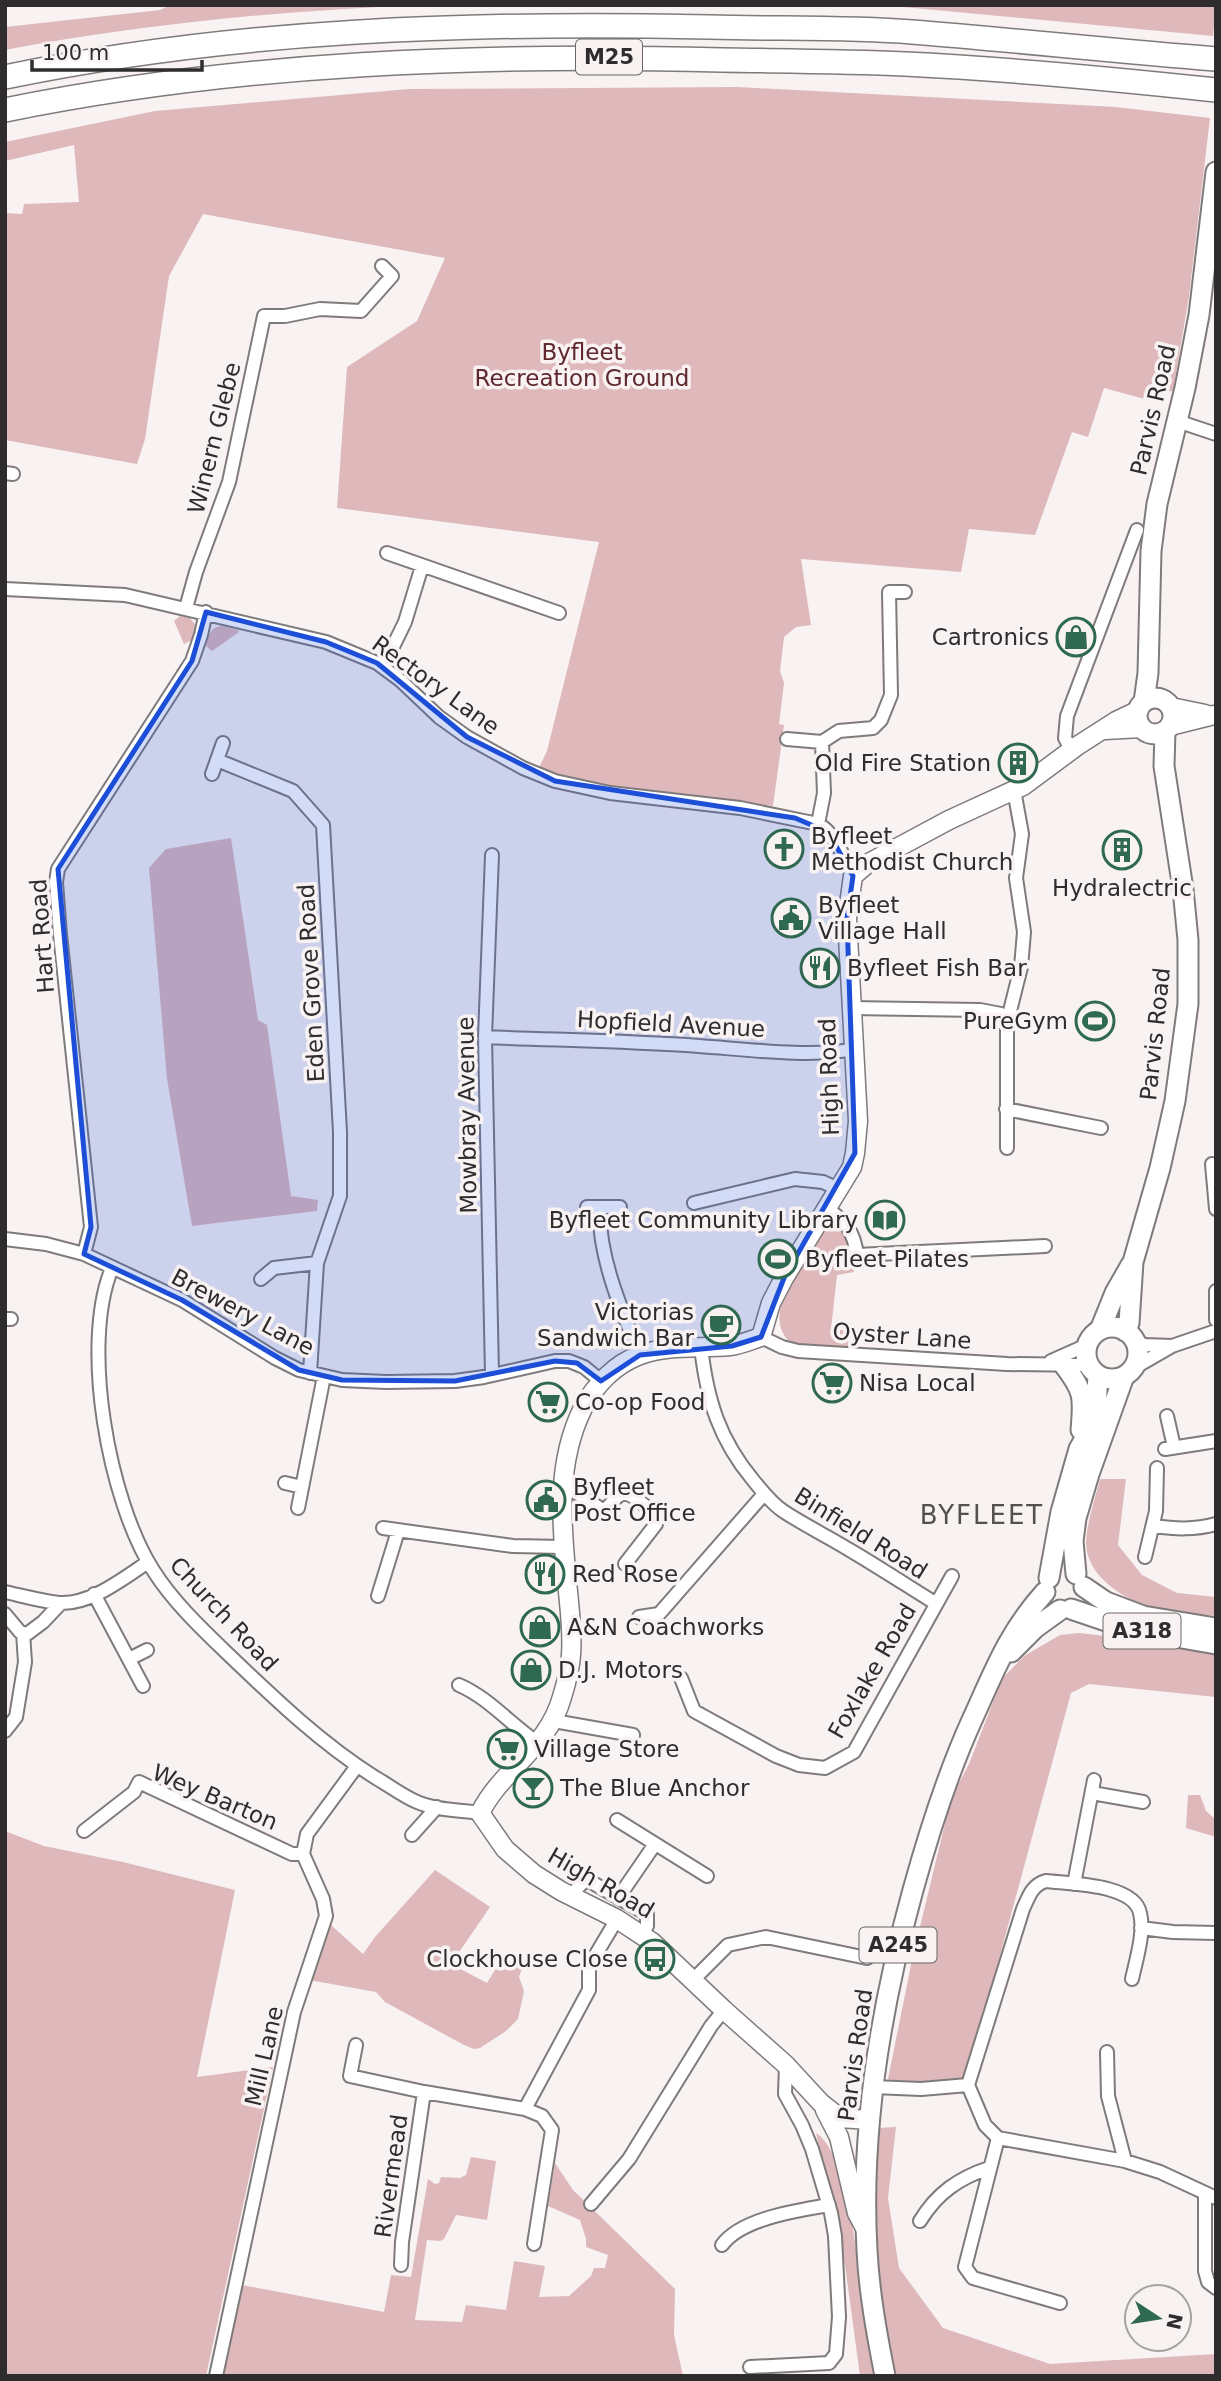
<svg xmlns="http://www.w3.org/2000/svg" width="1221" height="2381" font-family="'DejaVu Sans',sans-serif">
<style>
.green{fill:#deb8ba}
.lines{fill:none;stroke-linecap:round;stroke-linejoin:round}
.street-casing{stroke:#807b7b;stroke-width:16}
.secondary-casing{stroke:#807b7b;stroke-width:21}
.primary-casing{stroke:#807b7b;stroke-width:23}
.highway-casing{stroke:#807b7b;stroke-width:26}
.street{stroke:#fff;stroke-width:12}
.secondary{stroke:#fff;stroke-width:18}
.primary{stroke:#fff;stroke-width:19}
.highway{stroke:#fff;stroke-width:23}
.marked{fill:#1d4ed8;fill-opacity:0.2;stroke:#1d4ed8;stroke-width:5;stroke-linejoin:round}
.labels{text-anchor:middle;stroke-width:7;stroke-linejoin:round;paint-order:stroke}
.shield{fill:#f8f2f2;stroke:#6b6767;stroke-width:2}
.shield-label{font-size:21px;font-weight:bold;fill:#2e2c2c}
.park-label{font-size:23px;fill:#60272e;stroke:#f8f2f2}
.street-label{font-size:23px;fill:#2e2c2c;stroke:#f8f2f2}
.poi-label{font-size:23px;fill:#2e2c2c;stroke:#f8f2f2;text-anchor:start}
.quarter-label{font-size:26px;letter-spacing:2px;fill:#555050;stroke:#f8f2f2}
</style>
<rect width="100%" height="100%" fill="#f8f2f2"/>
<!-- green -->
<path class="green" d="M 170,5 L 426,5 C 286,10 143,24 5,50 L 5,27 L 160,10 Z
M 882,5 L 1216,5 L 1213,36 Z
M 738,87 L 1116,107 L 1210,118 L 1189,296 L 1173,391 L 1156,392 L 1152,401 L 1104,388 L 1088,437 L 1072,432 L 1035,535 L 969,529 L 961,572 L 801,559 L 811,625 L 796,627 L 784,637 L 780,671 L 784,683 L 779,724 L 784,725 L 773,806 L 725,799 L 593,785 L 538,770 L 547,751 L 599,542 L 337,508 L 347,367 L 417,321 L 445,258 L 203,214 L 169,276 L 145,439 L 137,464 L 5,440 L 5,213 L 22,214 L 24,204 L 79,202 L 74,145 L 5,161 L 5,142 L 155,111 L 409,89 Z
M 180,616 L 190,618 L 197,627 L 194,639 L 184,644 L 174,621 Z
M 222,626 L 238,630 L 239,632 L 212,651 L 206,646 C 209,635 210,627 222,626 Z
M 231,838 L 258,1020 L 267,1025 L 291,1196 L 318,1200 L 317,1211 L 192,1226 L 167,1079 L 149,868 L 166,849 Z
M 833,1223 L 841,1225 C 851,1240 852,1255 854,1272 L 837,1275 L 831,1329 L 850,1331 L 848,1347 L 791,1344 C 786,1338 781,1332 780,1324 C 774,1297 812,1249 827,1226 Z
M 1100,1479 L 1126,1479 L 1118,1545 L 1142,1575 L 1177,1593 L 1216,1597 L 1216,1616 C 1197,1614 1175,1614 1156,1609 C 1127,1601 1086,1578 1086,1542 C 1087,1521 1095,1499 1100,1479 Z
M 1079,1633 L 1216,1649 L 1216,1697 L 1089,1684 L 1071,1693 L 966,2081 L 897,2085 L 888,2079 L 912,1960 L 947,1815 L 954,1792 L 969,1764 L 1002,1679 L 1024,1656 L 1060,1635 Z
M 1188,1795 L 1200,1795 L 1206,1811 L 1216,1820 L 1216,1837 L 1186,1828 Z
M 5,1831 L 44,1846 L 123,1862 L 235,1890 L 197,2077 L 273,2067 L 206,2376 L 5,2376 Z
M 435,1870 L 490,1907 L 451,1964 L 487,1983 L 498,1965 L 511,1958 L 524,1963 L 519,1977 L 524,1991 L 518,2019 L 506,2031 L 480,2048 L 474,2049 L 464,2045 L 385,2002 L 376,1992 L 309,1980 L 331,1925 L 363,1954 L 375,1937 Z
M 896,2127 L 888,2198 L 899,2268 L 943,2328 L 1050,2364 L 1216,2354 L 1216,2376 L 894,2376 L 876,2284 L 877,2128 Z
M 816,2133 C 850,2154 858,2273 865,2312 C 869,2333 874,2355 879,2376 L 860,2376 L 845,2265 Z
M 471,2157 L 496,2161 L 487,2220 L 456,2215 L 444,2239 L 440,2241 L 427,2240 L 415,2320 L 462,2322 L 466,2305 L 506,2310 L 514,2261 L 545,2266 L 539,2297 L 569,2296 L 591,2276 L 594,2268 L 605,2268 L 608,2255 L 586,2247 L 586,2239 L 580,2220 L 548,2206 L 555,2163 L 573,2190 L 675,2289 L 674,2335 L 683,2376 L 221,2376 L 242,2285 L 384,2312 L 391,2275 L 411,2277 L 428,2179 L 435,2184 L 439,2183 L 441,2177 L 460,2178 L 466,2175 Z"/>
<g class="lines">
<defs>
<path id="street" d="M 1177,421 L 1216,434
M 5,473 L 13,474
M 387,553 L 559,613
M 5,589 L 125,595 L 326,642 L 377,663 L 400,680 L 439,717 L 467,737 L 523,768 L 555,781 L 610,793 L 740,808 L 818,824 C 836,833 844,859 853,876
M 186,608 L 196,572 L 229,482 L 264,316 L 285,316 L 320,309 L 361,311 L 392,276 L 382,266
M 383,667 L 405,622 L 422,566
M 787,739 L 822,742 L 839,731 L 873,728 L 881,720 L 891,695 L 889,592 L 905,592
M 1071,750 L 1065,738 L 1067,716 L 1137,530
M 217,760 L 293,791 L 323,825 L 340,1132 L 340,1196 L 317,1263 L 310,1373
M 212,774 L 223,743
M 818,824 L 824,793 L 822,742
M 492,855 L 485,1037 L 492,1374
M 850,1008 L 980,1010 L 1001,1014 L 1007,1023 L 1007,1148
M 1007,1023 L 1021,967 L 1024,932 L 1016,878 L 1022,834 L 1014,790
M 485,1037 C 556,1040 628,1041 699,1046 C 744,1049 811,1058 854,1049
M 1006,1109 L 1101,1128
M 1212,1164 L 1216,1209
M 694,1203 L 795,1179 L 823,1182 L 838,1189
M 587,1207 L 620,1207
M 600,1207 C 597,1253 622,1312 640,1355
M 826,1208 C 846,1221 854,1232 857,1255 L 1045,1246
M 5,1239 L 46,1244 L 84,1254 L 182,1300 L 275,1358 L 299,1370 L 342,1380 L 386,1382 L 455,1381 L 484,1377 L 555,1361 L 569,1361 L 584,1367 L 601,1381
M 84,1254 L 91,1227 L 60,934 L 56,882 L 58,869 L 192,661 L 201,635 L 206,612
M 112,1268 C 80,1345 109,1501 153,1570 C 173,1602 203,1630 230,1656 C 276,1700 322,1744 376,1778 C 390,1786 403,1796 417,1802 C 436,1810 459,1810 480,1813
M 261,1279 L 274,1268 L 317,1263
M 1216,1291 L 1216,1320
M 5,1319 L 11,1319
M 761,1337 L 782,1347 L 798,1351 L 1007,1364 L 1089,1365
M 1135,1342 L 1145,1345 L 1172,1346
M 701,1347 C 707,1400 719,1439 753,1480 C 762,1491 771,1503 783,1511 C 804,1525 827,1536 848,1549 C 877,1566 906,1585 935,1603
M 1051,1361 L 1087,1345
M 1132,1369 L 1172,1346 L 1216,1331
M 1167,1416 L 1174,1447
M 1165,1449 L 1216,1441
M 285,1483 L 302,1487
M 563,1490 L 575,1492 L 604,1511 L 618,1496 L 625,1493 C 639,1498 652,1510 656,1524 L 625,1564
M 298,1508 L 324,1376
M 1153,1526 C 1176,1529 1194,1530 1216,1524
M 383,1528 L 513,1546 L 564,1547
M 1145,1557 L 1156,1511 L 1157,1468
M 5,1592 C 23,1596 41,1601 59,1603 C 90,1605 124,1578 148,1562
M 94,1594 L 143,1686
M 378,1596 L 398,1531
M 5,1614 L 20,1632 L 27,1634 L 43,1622 L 61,1603
M 639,1617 L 659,1614 L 764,1494
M 129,1659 L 147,1650
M 681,1678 L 694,1711 L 776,1756 L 799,1765 L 825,1768 L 854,1752 L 952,1576
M 459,1685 C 489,1698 511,1725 538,1743
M 554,1721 L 633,1735
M 5,1731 L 16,1717 L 25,1662 L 23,1633
M 1092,1793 L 1143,1802
M 617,1820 L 707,1876
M 84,1831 L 134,1792 L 139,1782 L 292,1854 L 303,1854
M 412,1835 L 437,1807
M 1074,1884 L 1094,1780
M 571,1895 L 586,1879 L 647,1914 L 647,1926 L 642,1934
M 618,1898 L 655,1844
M 1141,1928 L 1173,1932 L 1216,1933
M 692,1981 L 728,1945 L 766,1937 L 867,1958
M 356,2045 L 350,2076 L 424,2092 L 525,2109 L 589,1990 L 589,1966 L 617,1919
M 1107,2052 L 1108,2096 L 1125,2161
M 968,2085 L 1023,1909 C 1029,1896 1032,1885 1046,1881 C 1071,1884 1134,1884 1140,1913 C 1145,1933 1136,1960 1132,1979
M 968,2085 L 985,2125 L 998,2138 L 1125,2161 L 1160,2172 L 1216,2198
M 873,2087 L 921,2089 L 968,2085
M 525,2109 L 542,2116 L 552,2130 L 534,2244
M 998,2138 L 965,2267 L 973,2278 L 1060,2303
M 1205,2195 L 1205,2271 L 1208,2282 L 1216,2288
M 591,2204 L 629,2159 L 711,2026 L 724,2010
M 920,2221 C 937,2193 959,2178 989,2168
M 722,2245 C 742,2218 797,2211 829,2205
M 401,2265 L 402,2242 L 424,2092
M 750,2367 L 829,2363 L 836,2354 L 839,2317 L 835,2236 L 831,2213 L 812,2149 L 802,2125 L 785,2094 L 786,2065
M 216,2376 L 294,2012 L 326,1916 L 323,1899 L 303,1854 L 307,1834 L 357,1766"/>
<path id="secondary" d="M 1171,707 L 1205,714
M 1170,726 L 1214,715
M 1105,730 L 1142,728
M 825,2110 L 839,2137 L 857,2213 L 865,2228
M 870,2120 L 840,2118 L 821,2103 L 786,2065 L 724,2010 L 652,1942 L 617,1919 L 561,1891 L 534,1874 L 505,1849 L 480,1813 C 502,1769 548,1748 562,1697 C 566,1684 570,1669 571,1655 C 573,1631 569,1605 567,1581 C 561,1522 556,1462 583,1408 C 595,1385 615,1364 640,1355 C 669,1344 701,1349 730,1346 C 741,1345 751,1340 761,1337 L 771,1303 L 784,1278 L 852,1167 L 855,1153 L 858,1121 L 847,918 L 853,876 L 867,864 L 949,820 L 1023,786 L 1077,746 L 1116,721 L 1139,710"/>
<path id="primary" d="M1137 716a18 18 0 1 1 36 0a18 18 0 1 1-36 0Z
M 1144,702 L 1148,673 L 1151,551 L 1157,504 L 1185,388 L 1199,315 L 1216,172
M1086 1353a26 26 0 1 1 52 0a26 26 0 1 1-52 0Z
M 1100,1330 L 1115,1293 L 1131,1265
M 1125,1331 L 1129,1323 L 1133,1262 L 1160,1168 L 1175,1101 L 1188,1004 L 1188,940 L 1183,889 L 1164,766 L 1165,731
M 1064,1365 C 1084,1391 1084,1397 1081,1430
M 1076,1574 L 1073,1541 L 1076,1518 L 1089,1474 L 1124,1376
M 1049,1578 L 1061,1512 L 1079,1449 L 1087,1435 L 1096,1407 L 1098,1375
M 1084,1587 L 1106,1602 L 1143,1616 L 1216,1628
M 1071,1609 L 1130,1629 L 1216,1644
M 1011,1652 L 1035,1628 L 1060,1610
M 885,2376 C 877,2335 869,2292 867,2250 C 860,2129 881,2006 913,1890 C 929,1832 947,1775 972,1720 C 994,1672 1008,1633 1045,1592"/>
<path id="highway" d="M 5,77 C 236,29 475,22 710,27 C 777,29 845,27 912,32 C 1013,40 1114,51 1216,59
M 5,110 C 241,62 482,54 722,60 C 783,61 845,61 905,64 C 1009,69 1113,79 1216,90"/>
</defs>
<!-- street casing -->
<use href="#street" class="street-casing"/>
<!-- secondary casing -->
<use href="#secondary" class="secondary-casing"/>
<!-- primary casing -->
<use href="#primary" class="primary-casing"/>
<!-- highway casing -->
<use href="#highway" class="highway-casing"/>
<!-- street -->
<use href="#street" class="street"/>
<!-- secondary -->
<use href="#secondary" class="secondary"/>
<!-- primary -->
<use href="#primary" class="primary"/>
<!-- highway -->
<use href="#highway" class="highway"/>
</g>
<!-- marked area -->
<path class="marked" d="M 206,612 L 326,642 L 377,663 L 467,737 L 555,781 L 795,818 L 828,832 L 853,876 L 847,918 L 855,1153 L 784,1278 L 761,1337 L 732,1346 L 640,1355 L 601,1381 L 577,1363 L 555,1361 L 455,1381 L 342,1380 L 299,1370 L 182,1300 L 84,1254 L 91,1227 L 58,869 L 192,661 Z"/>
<!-- icons -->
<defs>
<symbol id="shop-ring" viewBox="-11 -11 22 22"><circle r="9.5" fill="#f8f2f2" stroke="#306951" stroke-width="1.5"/><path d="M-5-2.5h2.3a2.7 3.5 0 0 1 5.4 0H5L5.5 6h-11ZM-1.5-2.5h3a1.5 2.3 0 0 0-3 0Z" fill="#306951"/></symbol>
<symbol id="building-ring" viewBox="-11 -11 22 22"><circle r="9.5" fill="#f8f2f2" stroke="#306951" stroke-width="1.5"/><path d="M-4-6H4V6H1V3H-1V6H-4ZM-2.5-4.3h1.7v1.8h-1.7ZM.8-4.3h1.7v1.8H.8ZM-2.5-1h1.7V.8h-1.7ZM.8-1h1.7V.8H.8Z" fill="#306951"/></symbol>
<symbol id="church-ring" viewBox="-11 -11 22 22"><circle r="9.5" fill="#f8f2f2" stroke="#306951" stroke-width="1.5"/><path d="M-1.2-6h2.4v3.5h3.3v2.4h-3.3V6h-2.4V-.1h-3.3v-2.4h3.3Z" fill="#306951"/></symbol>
<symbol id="civic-ring" viewBox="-11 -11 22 22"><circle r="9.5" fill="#f8f2f2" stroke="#306951" stroke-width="1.5"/><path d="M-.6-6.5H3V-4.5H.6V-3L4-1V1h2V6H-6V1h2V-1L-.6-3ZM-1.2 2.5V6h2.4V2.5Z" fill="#306951"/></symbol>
<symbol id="restaurant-ring" viewBox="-11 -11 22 22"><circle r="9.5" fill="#f8f2f2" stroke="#306951" stroke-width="1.5"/><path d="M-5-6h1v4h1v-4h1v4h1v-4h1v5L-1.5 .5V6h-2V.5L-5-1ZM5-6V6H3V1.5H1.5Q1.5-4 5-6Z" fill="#306951"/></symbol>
<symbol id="stadium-ring" viewBox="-11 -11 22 22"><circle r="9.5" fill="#f8f2f2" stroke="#306951" stroke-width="1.5"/><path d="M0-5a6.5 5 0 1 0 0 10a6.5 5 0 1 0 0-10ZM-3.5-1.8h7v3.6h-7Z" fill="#306951"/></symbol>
<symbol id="library-ring" viewBox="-11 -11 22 22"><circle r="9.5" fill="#f8f2f2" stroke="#306951" stroke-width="1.5"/><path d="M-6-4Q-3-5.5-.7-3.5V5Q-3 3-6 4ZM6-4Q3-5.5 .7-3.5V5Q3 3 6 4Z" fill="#306951"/></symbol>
<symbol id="cafe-ring" viewBox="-11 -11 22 22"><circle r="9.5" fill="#f8f2f2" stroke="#306951" stroke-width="1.5"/><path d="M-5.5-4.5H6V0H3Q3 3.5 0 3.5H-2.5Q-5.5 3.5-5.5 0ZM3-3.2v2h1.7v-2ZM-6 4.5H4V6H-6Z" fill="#306951"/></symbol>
<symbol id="supermarket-ring" viewBox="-11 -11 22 22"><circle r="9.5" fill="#f8f2f2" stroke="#306951" stroke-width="1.5"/><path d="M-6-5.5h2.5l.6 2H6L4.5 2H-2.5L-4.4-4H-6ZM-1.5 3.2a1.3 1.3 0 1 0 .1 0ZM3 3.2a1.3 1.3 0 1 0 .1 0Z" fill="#306951"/></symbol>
<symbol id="bar-ring" viewBox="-11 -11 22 22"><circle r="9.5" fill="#f8f2f2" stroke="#306951" stroke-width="1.5"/><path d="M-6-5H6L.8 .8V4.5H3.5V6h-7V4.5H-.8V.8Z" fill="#306951"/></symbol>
<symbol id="bus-ring" viewBox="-11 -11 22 22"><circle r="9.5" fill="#f8f2f2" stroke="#306951" stroke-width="1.5"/><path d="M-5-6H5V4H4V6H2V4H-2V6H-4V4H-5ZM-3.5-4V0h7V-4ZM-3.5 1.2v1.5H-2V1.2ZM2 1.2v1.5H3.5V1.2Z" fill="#306951"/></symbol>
</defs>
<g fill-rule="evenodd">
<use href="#shop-ring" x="1054" y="615" width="44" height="44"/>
<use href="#building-ring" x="996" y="741" width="44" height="44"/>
<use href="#church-ring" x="762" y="827" width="44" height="44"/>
<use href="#building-ring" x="1100" y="828" width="44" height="44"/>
<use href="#civic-ring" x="769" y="896" width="44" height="44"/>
<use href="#restaurant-ring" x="798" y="946" width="44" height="44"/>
<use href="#stadium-ring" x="1073" y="999" width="44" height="44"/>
<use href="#library-ring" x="863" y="1198" width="44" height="44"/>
<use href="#stadium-ring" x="756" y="1237" width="44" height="44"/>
<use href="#cafe-ring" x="699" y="1303" width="44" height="44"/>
<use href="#supermarket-ring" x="810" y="1361" width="44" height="44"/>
<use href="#supermarket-ring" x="526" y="1380" width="44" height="44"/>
<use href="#civic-ring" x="524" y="1478" width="44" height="44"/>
<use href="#restaurant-ring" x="523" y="1552" width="44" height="44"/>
<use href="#shop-ring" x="518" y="1605" width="44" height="44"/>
<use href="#shop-ring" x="509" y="1648" width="44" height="44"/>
<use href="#supermarket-ring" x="485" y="1727" width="44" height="44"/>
<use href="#bar-ring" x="511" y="1766" width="44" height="44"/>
<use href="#bus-ring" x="633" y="1937" width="44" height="44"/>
</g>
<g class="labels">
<!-- shield labels -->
<g class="shield">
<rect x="576" y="39.5" width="66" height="35" rx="5"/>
<rect x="1103.5" y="1613.5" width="77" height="35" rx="5"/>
<rect x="859.5" y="1927.5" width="77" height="35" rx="5"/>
</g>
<g class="shield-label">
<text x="609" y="64">M25</text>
<text x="1142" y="1638">A318</text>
<text x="898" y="1952">A245</text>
</g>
<!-- park labels -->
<g class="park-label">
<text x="582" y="360">Byfleet<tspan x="582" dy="26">Recreation Ground</tspan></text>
</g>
<!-- street labels -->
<g class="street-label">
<text transform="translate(1153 410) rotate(-77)" y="8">Parvis Road</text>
<text transform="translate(214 438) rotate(-76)" y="8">Winern Glebe</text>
<text transform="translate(436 685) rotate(36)" y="8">Rectory Lane</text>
<text transform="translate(42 936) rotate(-94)" y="8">Hart Road</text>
<text transform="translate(311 983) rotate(-93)" y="8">Eden Grove Road</text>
<text transform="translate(671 1024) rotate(3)" y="8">Hopfield Avenue</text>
<text transform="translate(1155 1034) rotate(-84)" y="8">Parvis Road</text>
<text transform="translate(829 1077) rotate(-92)" y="8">High Road</text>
<text transform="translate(467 1115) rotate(-91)" y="8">Mowbray Avenue</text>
<text transform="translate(243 1312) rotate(28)" y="8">Brewery Lane</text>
<text transform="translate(902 1336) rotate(4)" y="8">Oyster Lane</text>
<text transform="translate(861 1533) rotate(32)" y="8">Binfield Road</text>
<text transform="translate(224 1614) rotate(47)" y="8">Church Road</text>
<text transform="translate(872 1671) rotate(-60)" y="8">Foxlake Road</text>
<text transform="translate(215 1797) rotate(23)" y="8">Wey Barton</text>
<text transform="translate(601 1883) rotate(30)" y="8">High Road</text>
<text transform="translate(855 2055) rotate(-82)" y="8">Parvis Road</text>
<text transform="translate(264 2056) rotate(-77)" y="8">Mill Lane</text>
<text transform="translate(391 2176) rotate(-82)" y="8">Rivermead</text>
</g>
<!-- poi labels -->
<g class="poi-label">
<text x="1049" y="645" text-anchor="end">Cartronics</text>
<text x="991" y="771" text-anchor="end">Old Fire Station</text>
<text x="811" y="844">Byfleet<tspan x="811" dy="26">Methodist Church</tspan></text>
<text x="1122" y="896" text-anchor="middle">Hydralectric</text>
<text x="818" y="913">Byfleet<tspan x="818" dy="26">Village Hall</tspan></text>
<text x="847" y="976">Byfleet Fish Bar</text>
<text x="1068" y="1029" text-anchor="end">PureGym</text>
<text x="858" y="1228" text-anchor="end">Byfleet Community Library</text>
<text x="805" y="1267">Byfleet Pilates</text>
<text x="694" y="1320" text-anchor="end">Victorias<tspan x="694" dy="26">Sandwich Bar</tspan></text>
<text x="859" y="1391">Nisa Local</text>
<text x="575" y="1410">Co-op Food</text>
<text x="573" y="1495">Byfleet<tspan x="573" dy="26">Post Office</tspan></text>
<text x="572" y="1582">Red Rose</text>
<text x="567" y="1635">A&amp;N Coachworks</text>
<text x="558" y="1678">D.J. Motors</text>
<text x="534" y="1757">Village Store</text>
<text x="560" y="1796">The Blue Anchor</text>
<text x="628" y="1967" text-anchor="end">Clockhouse Close</text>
</g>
<!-- quarter labels -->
<g class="quarter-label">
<text x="982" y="1524">BYFLEET</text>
</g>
</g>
<!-- border -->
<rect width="1221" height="2381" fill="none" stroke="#2e2c2c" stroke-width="14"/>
<!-- north arrow -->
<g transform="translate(1158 2318) rotate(102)"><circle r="33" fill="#f8f2f2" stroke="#a7a3a3" stroke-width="2"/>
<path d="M0-5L12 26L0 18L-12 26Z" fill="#306951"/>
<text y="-10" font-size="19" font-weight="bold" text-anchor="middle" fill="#2e2c2c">N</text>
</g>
<!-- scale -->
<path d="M32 60v10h170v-10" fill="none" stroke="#2e2c2c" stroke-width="3.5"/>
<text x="42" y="60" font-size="21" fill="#2e2c2c" stroke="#f8f2f2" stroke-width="5" paint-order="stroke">100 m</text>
</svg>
